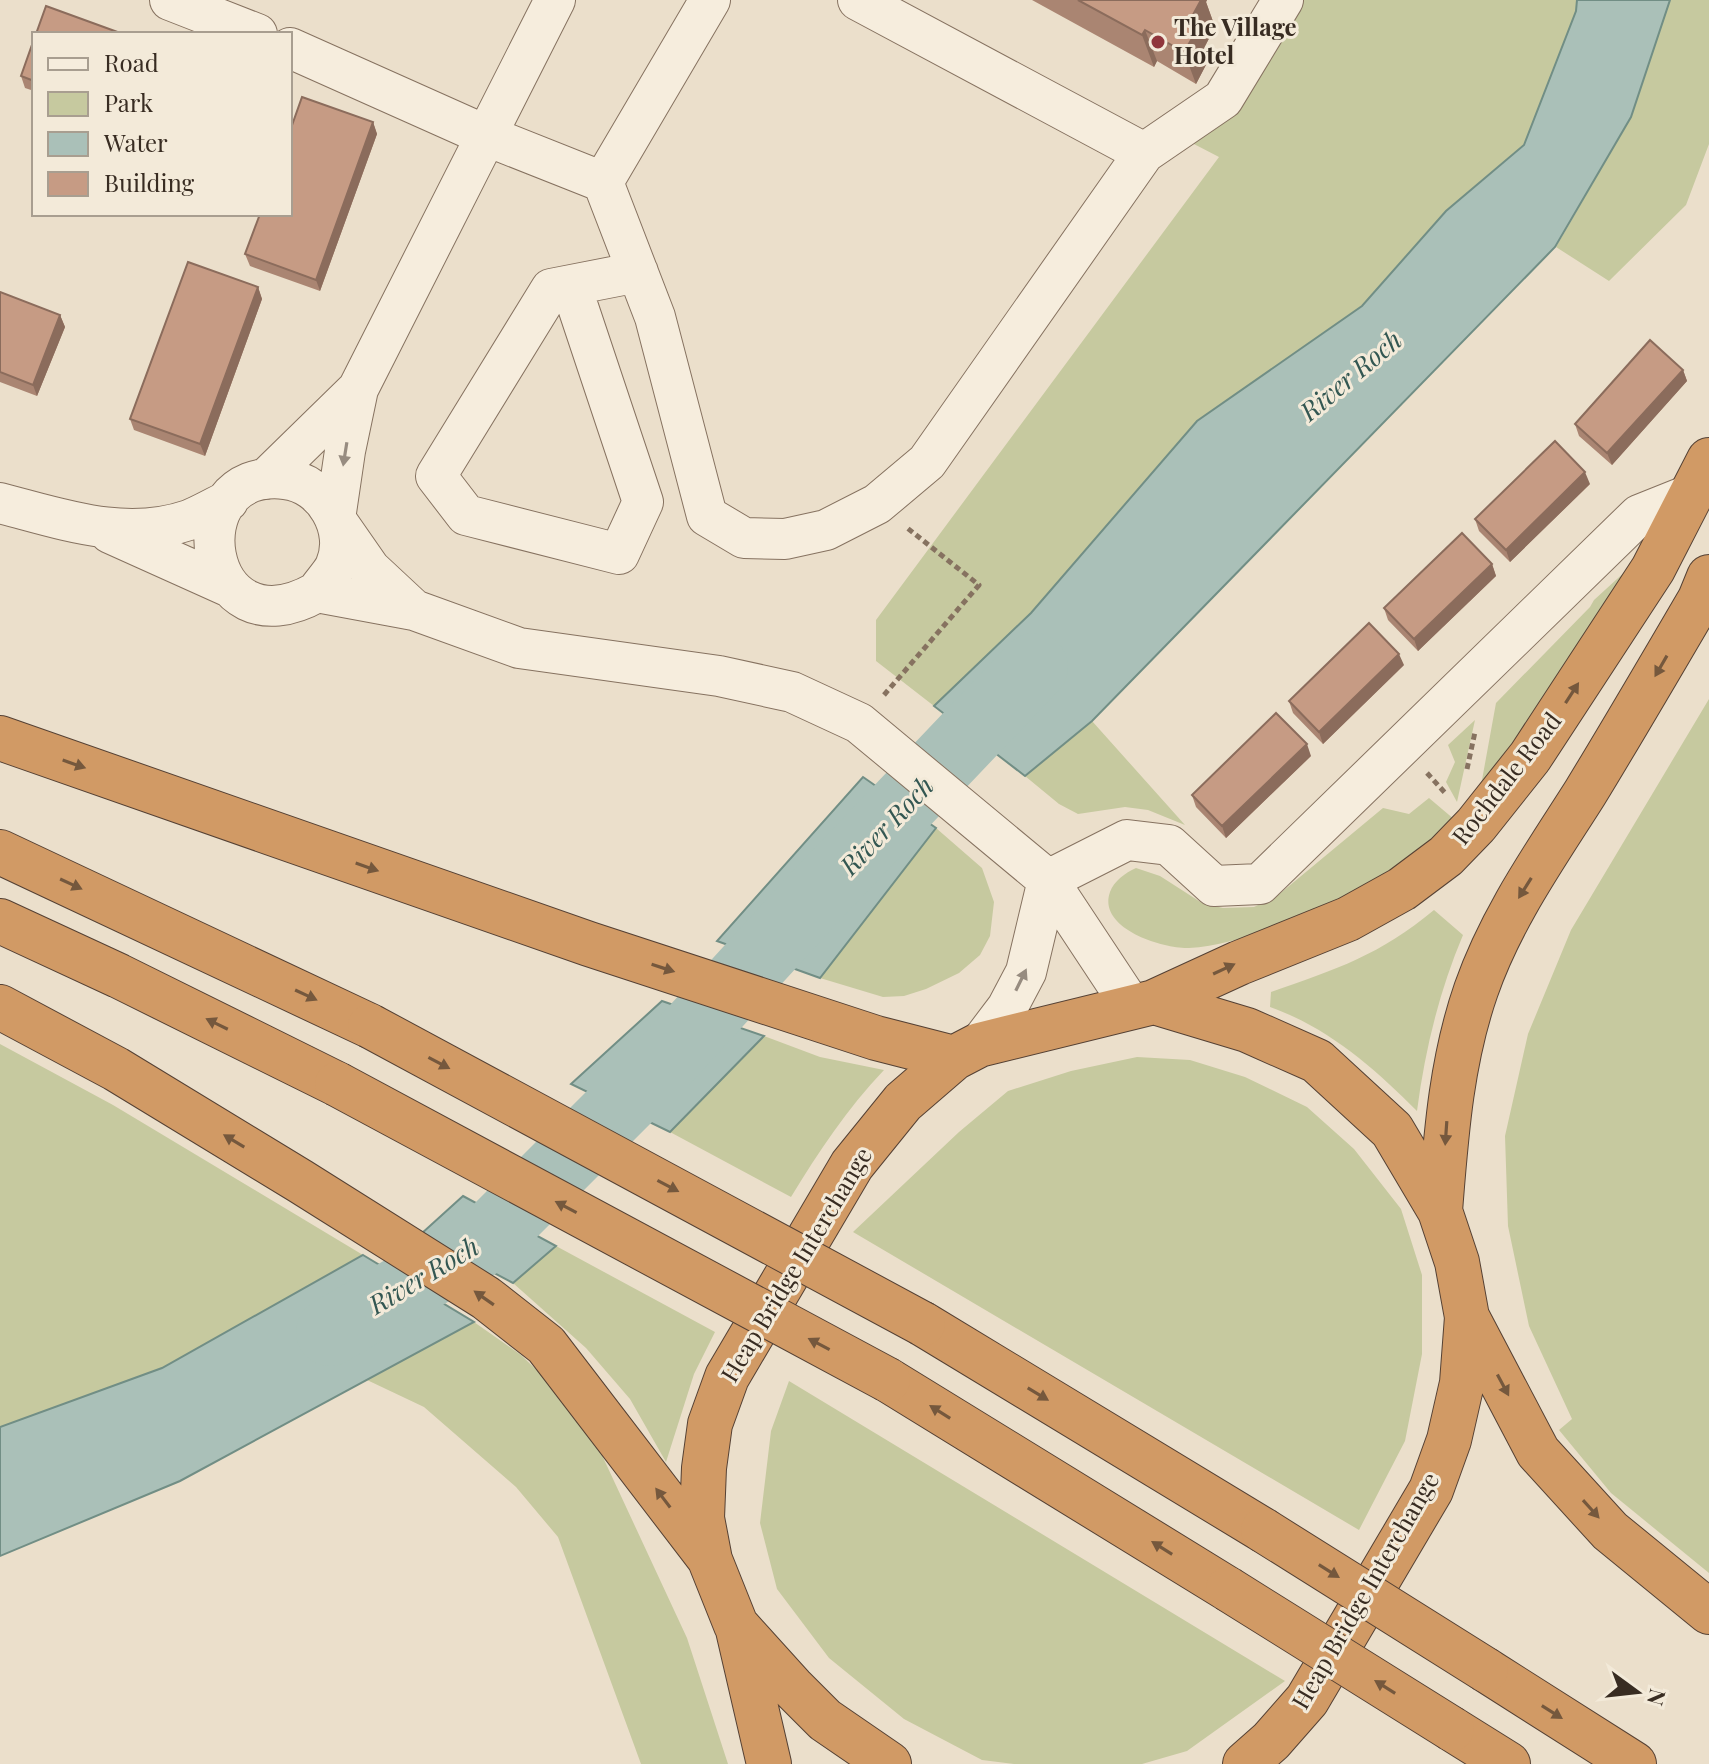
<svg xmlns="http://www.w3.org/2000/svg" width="1709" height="1764" font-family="'Playfair Display',serif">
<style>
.green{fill:#c6c99f}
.water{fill:#aac0b8;stroke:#718e85;stroke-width:2}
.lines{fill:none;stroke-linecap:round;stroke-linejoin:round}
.river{stroke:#aac0b8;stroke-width:68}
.minor-casing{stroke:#867260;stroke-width:42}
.highway-casing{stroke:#554134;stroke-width:46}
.path{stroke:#867260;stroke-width:5;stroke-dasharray:6 4;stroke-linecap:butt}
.minor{stroke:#f6eddd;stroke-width:40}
.highway{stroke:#d19a65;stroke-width:44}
.highway-bridge-casing{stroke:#554134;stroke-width:46;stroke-linecap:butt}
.highway-bridge{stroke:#d19a65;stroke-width:44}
.wall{fill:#aa8572}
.shaded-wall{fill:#8b6c5c}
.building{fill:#c69b84;stroke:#8b6c5c;stroke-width:2}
.oneway{fill:#978c80}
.oneway2{fill:#75583d}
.poi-dot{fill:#90363c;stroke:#f3ead9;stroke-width:3}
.labels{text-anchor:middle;stroke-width:6;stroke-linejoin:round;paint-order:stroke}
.poi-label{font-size:24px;font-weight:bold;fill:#382c22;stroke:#f3ead9;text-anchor:start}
.street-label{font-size:24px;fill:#382c22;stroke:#f3ead9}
.water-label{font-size:26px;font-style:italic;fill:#335752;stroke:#f3ead9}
</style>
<rect width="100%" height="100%" fill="#ebdfcb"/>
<!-- green -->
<path class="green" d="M 1300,0 L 1577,0 L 1576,11 L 1524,145 L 1446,211 L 1362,306 L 1197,421 L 1031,613 L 934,706 L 876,661 L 876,620 L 1219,157 L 1192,143 Z
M 1670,0 L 1709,0 L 1709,144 L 1686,205 L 1609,281 L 1556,247 L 1631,117 Z
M 1640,558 L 1480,791 L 1496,703 L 1590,607 L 1594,600 Z
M 1709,699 L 1709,1573 L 1611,1493 L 1559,1430 L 1572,1419 L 1529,1326 L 1508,1226 L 1505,1136 L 1528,1034 L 1571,930 Z
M 1475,720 L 1457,802 L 1446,782 L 1455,762 L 1448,745 Z
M 1092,721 L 1185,825 L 1148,810 L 1125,807 L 1078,814 L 1059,804 L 1025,776 Z
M 1429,798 L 1455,820 C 1431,840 1405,867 1380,884 C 1368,891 1353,895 1340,900 C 1295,920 1238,945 1189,948 C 1162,949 1097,928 1110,892 C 1114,881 1125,873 1136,868 L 1160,876 L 1202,903 L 1223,908 L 1254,907 L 1277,896 L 1383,808 L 1409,814 Z
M 936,828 L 982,868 L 994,902 L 990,936 L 980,955 L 959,973 L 926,989 L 904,996 L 883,997 L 820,978 Z
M 1434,910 L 1463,935 C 1439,992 1425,1050 1417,1111 C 1374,1068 1329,1028 1270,1007 L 1271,992 C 1337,969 1380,955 1434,910 Z
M 764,1036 L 820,1057 L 884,1070 C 847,1109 819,1151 791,1197 L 670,1132 Z
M 0,1044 L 113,1105 L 363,1255 L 162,1368 L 0,1427 Z
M 1137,1057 L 1190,1060 L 1245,1077 L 1307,1107 L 1354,1149 L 1401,1209 L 1422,1275 L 1422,1354 L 1405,1441 L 1359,1530 L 853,1232 L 959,1132 L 1008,1091 L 1071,1071 Z
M 556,1246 L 715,1332 L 694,1374 L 666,1462 L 630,1399 L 586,1348 L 513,1283 Z
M 474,1322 L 521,1355 L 553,1386 L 594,1438 L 687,1638 L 728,1764 L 641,1764 L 558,1537 L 516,1487 L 424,1407 L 367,1380 Z
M 789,1381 L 1285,1681 L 1187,1751 L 1142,1764 L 1014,1764 L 982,1760 L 904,1719 L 829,1658 L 777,1589 L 760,1523 L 771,1431 Z"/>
<!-- water -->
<path class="water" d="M 1577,0 L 1670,0 L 1631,117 L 1555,247 L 1092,721 L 1025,776 L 934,706 L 1031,613 L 1197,421 L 1362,306 L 1446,211 L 1524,145 L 1576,11 Z
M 863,777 L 936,828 L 820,978 L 717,941 Z
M 662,1001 L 764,1036 L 670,1132 L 571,1084 Z
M 463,1196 L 556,1246 L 513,1283 L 421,1234 Z
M 363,1255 L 474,1322 L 180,1481 L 0,1556 L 0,1427 L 162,1368 Z"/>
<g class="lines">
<!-- river -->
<path class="river" d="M 330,1332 L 486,1240 L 664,1062 L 815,897 L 1034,667"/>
<defs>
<path id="minor" d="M 170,0 L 257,34
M 290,48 L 487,136 L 603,182 L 655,317 L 707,516 L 744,538 L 785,539 L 826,530 L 877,504 L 927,462 L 1144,153 L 858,0
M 1144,153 L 1223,99 L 1283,0
M 603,182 L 710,0
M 571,286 L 643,502 L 619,554 L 466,515 L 436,476 L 551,289 L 638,272
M 266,479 L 358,389
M 0,503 C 62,519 125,542 189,520 C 202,515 215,507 228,501
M 335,519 L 345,451 L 358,389 L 555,0
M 338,523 L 370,569 L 414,610
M 110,533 L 230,587
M 317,592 C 322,584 331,575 335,567 C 352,530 324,483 285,479 C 174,466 201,658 317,592 L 414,610 L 519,648 L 719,676 L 792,692 L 859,723 L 1048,880 L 1132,1007
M 1048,880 L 1127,840 L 1169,845 L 1214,886 L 1260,884 L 1639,515 L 1689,495
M 979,1045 L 1007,1008 L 1026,972 L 1048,880"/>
<path id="highway" d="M 0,738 L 589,944 L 876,1038 L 954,1058
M 0,852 L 370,1026
M 0,921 L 119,976 L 337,1084
M 1154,1002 L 1239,963 L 1348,919 L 1402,889 L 1446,856 L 1476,825 L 1530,757 L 1653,569 L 1709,460
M 0,1007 L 116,1069 L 300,1181 L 486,1298 L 546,1345 L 709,1558
M 1440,1211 C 1446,1136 1451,1062 1476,990 C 1501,918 1545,856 1585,793 C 1624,729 1662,664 1700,599 L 1709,577
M 1467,1317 L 1538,1452 L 1610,1531 L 1709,1612
M 923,1324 L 1263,1530
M 888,1380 L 1228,1589
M 738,1630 L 769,1764
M 1486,1670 L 1634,1764
M 1452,1729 L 1508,1764
M 889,1764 L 825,1720 L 792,1687 L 736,1625 L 710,1560 L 702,1518 L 704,1468 L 710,1424 L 727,1377 L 852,1165 L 903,1102 L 954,1058 L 979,1045 L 1154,1002 L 1247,1030 L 1317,1061 L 1392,1130 L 1440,1211 L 1457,1262 L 1467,1317 L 1462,1383 L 1449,1440 L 1431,1490 L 1307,1700 L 1271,1741 L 1245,1764"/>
</defs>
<!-- minor casing -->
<use href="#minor" class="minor-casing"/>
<!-- highway casing -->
<use href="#highway" class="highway-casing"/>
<!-- path -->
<path class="path" d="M 884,695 L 979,585 L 906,527
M 1467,769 L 1475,732
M 1427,773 L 1447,795"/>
<!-- minor -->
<use href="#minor" class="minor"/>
<!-- highway -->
<use href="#highway" class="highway"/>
<defs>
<path id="highway-bridge" d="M 370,1026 L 923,1324
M 337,1084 L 888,1380
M 1263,1530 L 1486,1670
M 1228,1589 L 1452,1729"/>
</defs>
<!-- highway-bridge casing -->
<use href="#highway-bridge" class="highway-bridge-casing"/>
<!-- highway-bridge -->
<use href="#highway-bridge" class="highway-bridge"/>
</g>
<!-- wall -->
<path class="wall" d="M 1032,0 L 1207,0 L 1206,2 L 1215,27 L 1204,48 L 1208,61 L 1196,84 L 1157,61 L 1154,67 Z
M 34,39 L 34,91 L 25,88 L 21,76 Z
M 373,122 L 377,134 L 320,291 L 250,266 L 245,254 Z
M 258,287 L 262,299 L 205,456 L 134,430 L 130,419 Z
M 0,292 L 60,315 L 65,327 L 37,396 L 0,382 Z
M 1683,370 L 1687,381 L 1612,465 L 1579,436 L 1575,424 Z
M 1590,484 L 1510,562 L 1479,531 L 1475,519 Z
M 1492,564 L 1496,576 L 1418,651 L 1388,620 L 1384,608 Z
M 1404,665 L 1323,744 L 1293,713 L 1289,701 Z
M 1311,756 L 1226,838 L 1196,807 L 1192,795 Z"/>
<!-- shaded-wall -->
<path class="shaded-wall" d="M 1190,0 L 1207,0 L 1206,2 L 1215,27 L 1204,48 L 1208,61 L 1196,84 L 1184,52 Z
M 1145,30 L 1157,61 L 1154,67 L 1142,35 Z
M 373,122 L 377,134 L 320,291 L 316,280 Z
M 258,287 L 262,299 L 205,456 L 200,444 Z
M 60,315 L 65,327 L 37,396 L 33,385 Z
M 1683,370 L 1687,381 L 1612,465 L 1607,453 Z
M 1585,472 L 1590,484 L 1510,562 L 1506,550 Z
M 1492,564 L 1496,576 L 1418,651 L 1414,639 Z
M 1399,654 L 1404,665 L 1323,744 L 1319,732 Z
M 1307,744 L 1311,756 L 1226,838 L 1222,826 Z"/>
<!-- building -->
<path class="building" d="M 1078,0 L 1201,0 L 1188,24 L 1197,30 L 1184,52 L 1145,30 L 1142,35 Z
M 46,6 L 123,34 L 36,34 Z
M 34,39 L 34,81 L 21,76 Z
M 302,97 L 373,122 L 316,280 L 245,254 L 260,214 L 290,214 L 290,131 Z
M 188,262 L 258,287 L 200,444 L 130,419 Z
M 0,292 L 60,315 L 33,385 L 0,372 Z
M 1650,340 L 1683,370 L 1607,453 L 1575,424 Z
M 1555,441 L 1585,472 L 1506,550 L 1475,519 Z
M 1462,533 L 1492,564 L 1414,639 L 1384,608 Z
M 1369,623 L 1399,654 L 1319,732 L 1289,701 Z
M 1276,713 L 1307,744 L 1222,826 L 1192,795 Z"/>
<!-- one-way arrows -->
<defs><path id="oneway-solid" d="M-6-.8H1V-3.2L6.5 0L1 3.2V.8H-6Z" transform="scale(2)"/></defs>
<g class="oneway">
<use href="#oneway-solid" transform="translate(345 454) rotate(99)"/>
<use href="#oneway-solid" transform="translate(1021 980) rotate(-64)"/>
</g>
<g class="oneway2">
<use href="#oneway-solid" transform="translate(1661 666) rotate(120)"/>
<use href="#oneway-solid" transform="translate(1572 693) rotate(-57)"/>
<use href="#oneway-solid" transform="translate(74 764) rotate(19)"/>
<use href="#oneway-solid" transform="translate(367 867) rotate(19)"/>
<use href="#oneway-solid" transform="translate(71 884) rotate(25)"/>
<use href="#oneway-solid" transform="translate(1525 888) rotate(122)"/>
<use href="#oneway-solid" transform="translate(663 968) rotate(18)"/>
<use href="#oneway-solid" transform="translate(1224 969) rotate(-25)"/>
<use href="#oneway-solid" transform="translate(306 995) rotate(25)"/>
<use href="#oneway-solid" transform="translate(217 1024) rotate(-154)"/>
<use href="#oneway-solid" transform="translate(439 1063) rotate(28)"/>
<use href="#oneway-solid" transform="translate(1446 1133) rotate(94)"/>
<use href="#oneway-solid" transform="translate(234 1141) rotate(-149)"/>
<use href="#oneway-solid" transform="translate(668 1186) rotate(28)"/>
<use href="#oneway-solid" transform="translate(566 1207) rotate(-152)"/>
<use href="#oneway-solid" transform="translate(484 1298) rotate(-145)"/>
<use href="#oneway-solid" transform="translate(819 1344) rotate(-152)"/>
<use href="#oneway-solid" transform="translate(1503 1385) rotate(62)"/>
<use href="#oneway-solid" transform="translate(1038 1394) rotate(31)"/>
<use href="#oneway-solid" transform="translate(940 1412) rotate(-148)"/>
<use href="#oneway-solid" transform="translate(663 1498) rotate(-127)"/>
<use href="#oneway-solid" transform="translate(1591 1509) rotate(48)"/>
<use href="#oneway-solid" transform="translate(1162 1548) rotate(-148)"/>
<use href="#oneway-solid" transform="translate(1329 1571) rotate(32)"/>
<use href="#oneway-solid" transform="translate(1385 1687) rotate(-148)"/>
<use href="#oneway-solid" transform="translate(1552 1712) rotate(32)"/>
</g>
<!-- markers -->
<circle class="poi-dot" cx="1158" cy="42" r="8"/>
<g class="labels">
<!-- poi labels -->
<g class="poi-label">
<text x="1174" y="36">The Village<tspan x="1174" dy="28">Hotel</tspan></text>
</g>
<!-- street labels -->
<g class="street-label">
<text transform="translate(1507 779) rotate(-52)" y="8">Rochdale Road</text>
<text transform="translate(797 1265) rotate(-59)" y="8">Heap Bridge Interchange</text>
<text transform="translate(1366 1591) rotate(-60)" y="8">Heap Bridge Interchange</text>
</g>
<!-- water labels -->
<g class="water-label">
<text transform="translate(1351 376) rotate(-40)" y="9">River Roch</text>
<text transform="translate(887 826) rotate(-47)" y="9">River Roch</text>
<text transform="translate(424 1276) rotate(-31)" y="9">River Roch</text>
</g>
</g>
<!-- legend -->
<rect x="32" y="32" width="260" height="184" fill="#f3ead9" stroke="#a89e90" stroke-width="2"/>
<rect x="48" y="58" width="40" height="12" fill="#f6eddd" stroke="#a89e90" stroke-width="2"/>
<text x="104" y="72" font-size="24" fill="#382c22">Road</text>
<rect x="48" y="92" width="40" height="24" fill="#c6c99f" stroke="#a89e90" stroke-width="2"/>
<text x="104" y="112" font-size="24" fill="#382c22">Park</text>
<rect x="48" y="132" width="40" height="24" fill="#aac0b8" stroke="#a89e90" stroke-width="2"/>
<text x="104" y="152" font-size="24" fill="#382c22">Water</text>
<rect x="48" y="172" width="40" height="24" fill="#c69b84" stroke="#a89e90" stroke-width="2"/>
<text x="104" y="192" font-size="24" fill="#382c22">Building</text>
<!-- north arrow -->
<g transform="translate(1637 1692) rotate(105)" stroke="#f3ead9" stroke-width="6" paint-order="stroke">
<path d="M0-6L14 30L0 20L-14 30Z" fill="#382c22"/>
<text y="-12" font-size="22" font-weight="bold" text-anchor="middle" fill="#382c22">N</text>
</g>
</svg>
